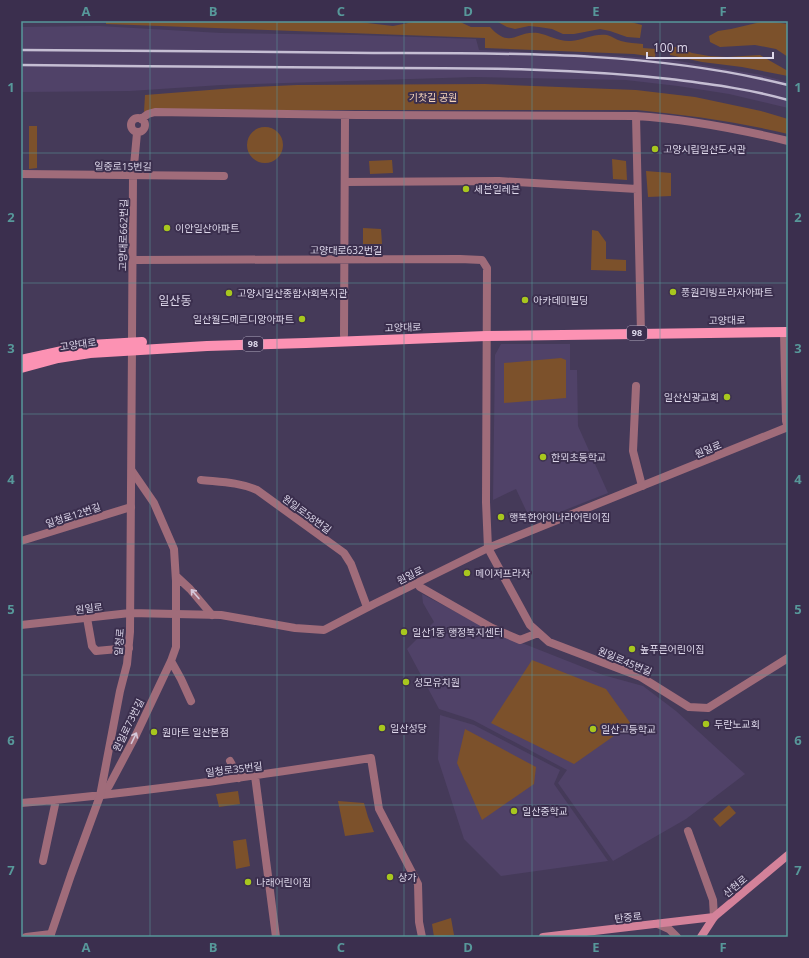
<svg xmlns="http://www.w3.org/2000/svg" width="809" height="958" font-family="'Open Sans','Noto Sans KR',sans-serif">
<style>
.built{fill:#504268}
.green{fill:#7c512b}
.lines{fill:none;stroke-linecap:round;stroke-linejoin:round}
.minor{stroke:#a06c7a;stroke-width:8}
.tertiary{stroke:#a06c7a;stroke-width:8}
.secondary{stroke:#d4829a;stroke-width:8}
.primary{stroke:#fc92b3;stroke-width:10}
.rail{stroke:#c5bed3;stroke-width:2.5}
.oneway{stroke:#d5c8da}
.grid{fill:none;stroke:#57989a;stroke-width:1;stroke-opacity:0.55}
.poi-dot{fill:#a8c71e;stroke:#3b2f4e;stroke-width:1.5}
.labels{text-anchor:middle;stroke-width:4;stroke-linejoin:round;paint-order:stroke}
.shield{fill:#3b2f4e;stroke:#ada5bc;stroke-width:1}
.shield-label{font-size:9px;font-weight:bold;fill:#ded8eb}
.park-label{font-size:10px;fill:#f5d5bb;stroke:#3b2f4e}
.poi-label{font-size:10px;fill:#ded8eb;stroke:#3b2f4e;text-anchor:start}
.street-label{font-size:10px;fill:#ded8eb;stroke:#3b2f4e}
.quarter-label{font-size:12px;fill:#ded8eb;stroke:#3b2f4e}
.neatline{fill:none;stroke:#57989a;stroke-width:1.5}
.grid-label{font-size:13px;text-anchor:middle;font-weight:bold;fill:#57989a}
</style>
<rect width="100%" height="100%" fill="#453a59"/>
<!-- built -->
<path class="built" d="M 99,26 L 221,33 L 358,35 L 476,39 L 479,50 L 622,56 L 673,60 L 761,75 L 788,82 L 788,108 L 729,94 L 678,86 L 626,80 L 474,77 L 221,85 L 130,91 L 21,92 L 21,27 Z
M 501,344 L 570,344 L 570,370 L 577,370 L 578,426 L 608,493 L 532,523 L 516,489 L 493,500 L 495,355 Z
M 422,594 L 494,632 L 603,675 L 643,686 L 676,711 L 745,774 L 686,819 L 613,861 L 558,783 L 567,770 L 473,720 L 439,709 L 407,649 L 434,622 L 423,603 Z
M 440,715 L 474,725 L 560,770 L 554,784 L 608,861 L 501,876 L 464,839 L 438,759 Z"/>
<!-- green -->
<path class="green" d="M 106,21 L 338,21 L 359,22 L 393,26 L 418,21 L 458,21 L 471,27 L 490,27 C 511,50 516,30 538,33 C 549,35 559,42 571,41 C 583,40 595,33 607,35 C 612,36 616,40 621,41 C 628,43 636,43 643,44 L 643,48 L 656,49 L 655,57 L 634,54 L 485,48 L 485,38 L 106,24 Z
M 496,21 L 627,21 L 642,25 L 640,38 L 627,37 L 610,31 L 600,29 L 574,34 L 563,34 L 552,29 L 539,27 L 529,26 L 515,29 L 507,27 Z
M 765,21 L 788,24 L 788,57 L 776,49 L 755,45 L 720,47 L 710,42 L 709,36 L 718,31 L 731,29 Z
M 669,47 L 677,47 L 692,53 L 709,56 L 727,57 L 760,55 L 788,71 L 788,76 L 742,67 L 702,62 L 670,55 Z
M 485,84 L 636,90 L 695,97 L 761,111 L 788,119 L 788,134 C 738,122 688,115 637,110 L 156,110 L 144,112 L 145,95 L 235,88 L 297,85 Z
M 29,126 L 37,126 L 37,168 L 29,169 Z
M247 145a18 18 0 1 1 36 0a18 18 0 1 1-36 0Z
M 612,159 L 626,161 L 627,180 L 613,179 Z
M 392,160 L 393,173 L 370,174 L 369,161 Z
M 646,171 L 671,173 L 671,196 L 648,197 Z
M 363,228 L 381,229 L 382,244 L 363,244 Z
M 592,230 L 598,231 L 606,242 L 606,259 L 626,260 L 626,271 L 591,270 Z
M 561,358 L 566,360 L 566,398 L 504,403 L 504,363 Z
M 532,660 L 606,689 L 631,724 L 574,764 L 491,723 Z
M 465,729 L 536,767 L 534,784 L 482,820 L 457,763 Z
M 238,791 L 240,804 L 219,807 L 216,794 Z
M 338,801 L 364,803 L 368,817 L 374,832 L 345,836 Z
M 729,805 L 736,813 L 720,827 L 713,819 Z
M 246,839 L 250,866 L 236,869 L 233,841 Z
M 451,918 L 454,935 L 434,937 L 432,924 Z"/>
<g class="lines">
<!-- minor -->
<path class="minor" d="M 636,116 L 641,333
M131 125a7 7 0 1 1 14 0a7 7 0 1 1-14 0Z
M 141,119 L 148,114 L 155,112 L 356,115 L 636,116 C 687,119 738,129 788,141
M 21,174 L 224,176
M 345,182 L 499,181 L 637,189
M 133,260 L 460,259 L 482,260 L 487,268 L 486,502 L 488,548 L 530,625 L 549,642 L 641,677 L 689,707 L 708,708 L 788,658
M 784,332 L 786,421 L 788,428
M 344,335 L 345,115
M 132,338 L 133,176 L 137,133
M 636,386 L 633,451 L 642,486
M 201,480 C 219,482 239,482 257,490 L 344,553 L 351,564 L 367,607
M 21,541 L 131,507
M 176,576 L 190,589 L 212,615
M 417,583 L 420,587 L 492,628 L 520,640 L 538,633
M 87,618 L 92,646 L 96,651 L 129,648
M 171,661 L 181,679 L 191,701
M 230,761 L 239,778
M 255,776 L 276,937
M 100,796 L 109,786 L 135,737 L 171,661 L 176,647 L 176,581 L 174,549 L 154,503 L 132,471
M 21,803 C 138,793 254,776 371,758 L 379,809 L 418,884 L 419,922 L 422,937
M 688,831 L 713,900 L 714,917
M 43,861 L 56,800
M 26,937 L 51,934"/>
<!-- tertiary -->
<path class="tertiary" d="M 21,625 L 130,613 L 221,615 L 295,628 L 324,630 L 374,604 L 488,548 L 788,427
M 658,924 L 669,929 L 677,937
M 50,937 L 71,875 L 100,796 L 120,691 L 127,664 L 130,632 L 132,345"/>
<!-- secondary -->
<path class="secondary" d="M 543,937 L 714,917
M 701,937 L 714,917 L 788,855"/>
<!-- primary -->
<path class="primary" d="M 21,360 L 90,345 L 142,342
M 21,368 L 58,358 L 90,353 L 207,346 L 306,343 L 486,336 L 788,332"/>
<!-- rail -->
<path class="rail" d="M 21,50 C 138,50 256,52 373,53 C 511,53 653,51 788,85
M 21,65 C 146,66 271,68 396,68 C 488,68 579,69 670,79 C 709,84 750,89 788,100"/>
</g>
<!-- one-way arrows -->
<defs><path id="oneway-shaft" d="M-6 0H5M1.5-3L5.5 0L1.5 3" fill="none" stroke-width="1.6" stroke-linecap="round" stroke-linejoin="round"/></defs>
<g class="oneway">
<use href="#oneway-shaft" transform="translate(195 594) rotate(-131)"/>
<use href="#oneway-shaft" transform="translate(134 738) rotate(-64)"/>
</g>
<!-- grid -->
<path class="grid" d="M 150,21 L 150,937M 277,21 L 277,937M 404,21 L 404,937M 532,21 L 532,937M 660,21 L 660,937M 21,153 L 788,153M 21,283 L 788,283M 21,414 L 788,414M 21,544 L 788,544M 21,675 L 788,675M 21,805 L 788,805"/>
<!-- markers -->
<g class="poi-dot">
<circle cx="655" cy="149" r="4"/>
<circle cx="466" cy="189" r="4"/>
<circle cx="167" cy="228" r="4"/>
<circle cx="673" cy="292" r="4"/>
<circle cx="229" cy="293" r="4"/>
<circle cx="525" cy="300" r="4"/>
<circle cx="302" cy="319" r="4"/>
<circle cx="727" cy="397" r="4"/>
<circle cx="543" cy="457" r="4"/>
<circle cx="501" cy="517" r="4"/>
<circle cx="467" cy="573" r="4"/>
<circle cx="404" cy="632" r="4"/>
<circle cx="632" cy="649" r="4"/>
<circle cx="406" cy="682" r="4"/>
<circle cx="706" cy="724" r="4"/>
<circle cx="382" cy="728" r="4"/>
<circle cx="593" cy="729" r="4"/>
<circle cx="154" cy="732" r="4"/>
<circle cx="514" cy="811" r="4"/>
<circle cx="390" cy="877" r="4"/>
<circle cx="248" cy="882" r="4"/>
</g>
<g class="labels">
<!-- shield labels -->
<g class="shield">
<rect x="627" y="326" width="20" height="14" rx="3"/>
<rect x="243" y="337" width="20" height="14" rx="3"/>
</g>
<g class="shield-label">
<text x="637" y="336">98</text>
<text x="253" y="347">98</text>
</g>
<!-- park labels -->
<g class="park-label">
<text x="433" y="101">기찻길 공원</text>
</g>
<!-- poi labels -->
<g class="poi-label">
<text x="663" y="153">고양시립일산도서관</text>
<text x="474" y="193">세븐일레븐</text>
<text x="175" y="232">이안일산아파트</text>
<text x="681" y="296">풍원리빙프라자아파트</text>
<text x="237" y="297">고양시일산종합사회복지관</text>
<text x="533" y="304">아카데미빌딩</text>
<text x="294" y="323" text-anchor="end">일산월드메르디앙아파트</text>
<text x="719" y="401" text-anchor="end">일산신광교회</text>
<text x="551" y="461">한뫼초등학교</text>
<text x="509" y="521">행복한아이나라어린이집</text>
<text x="475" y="577">메이저프라자</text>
<text x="412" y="636">일산1동 행정복지센터</text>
<text x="640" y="653">높푸른어린이집</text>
<text x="414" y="686">성모유치원</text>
<text x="714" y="728">두란노교회</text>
<text x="390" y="732">일산성당</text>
<text x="601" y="733">일산고등학교</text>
<text x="162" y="736">원마트 일산본점</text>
<text x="522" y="815">일산중학교</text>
<text x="398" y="881">상가</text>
<text x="256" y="886">나래어린이집</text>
</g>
<!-- street labels -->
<g class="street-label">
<text transform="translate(123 166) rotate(1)" y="4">일중로15번길</text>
<text transform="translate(123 235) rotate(-89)" y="4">고양대로662번길</text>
<text x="346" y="254">고양대로632번길</text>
<text transform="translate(727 320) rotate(-1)" y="4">고양대로</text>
<text transform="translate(403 327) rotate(-2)" y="4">고양대로</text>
<text transform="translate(78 344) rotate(-8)" y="4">고양대로</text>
<text transform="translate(708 449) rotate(-22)" y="4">원일로</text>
<text transform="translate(307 514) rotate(36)" y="4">원일로58번길</text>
<text transform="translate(73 515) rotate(-18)" y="4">일청로12번길</text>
<text transform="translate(410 575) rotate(-26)" y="4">원일로</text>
<text transform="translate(89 608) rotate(-7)" y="4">원일로</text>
<text transform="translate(119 642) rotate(-86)" y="4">일청로</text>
<text transform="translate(625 661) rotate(23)" y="4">원일로45번길</text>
<text transform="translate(128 725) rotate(-64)" y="4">원일로73번길</text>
<text transform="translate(234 769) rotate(-7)" y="4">일청로35번길</text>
<text transform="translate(735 886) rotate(-40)" y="4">산현로</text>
<text transform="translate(628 917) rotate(-6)" y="4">탄중로</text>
</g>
<!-- quarter labels -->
<g class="quarter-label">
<text x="175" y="305">일산동</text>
</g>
</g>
<!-- border -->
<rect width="809" height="958" fill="none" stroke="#3b2f4e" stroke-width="44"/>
<!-- scale -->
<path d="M647 52v6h126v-6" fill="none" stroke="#ded8eb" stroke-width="2"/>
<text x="653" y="52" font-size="12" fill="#ded8eb" stroke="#3b2f4e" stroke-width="3" paint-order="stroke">100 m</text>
<rect x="22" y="22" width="765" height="914" class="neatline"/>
<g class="grid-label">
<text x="86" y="16">A</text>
<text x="213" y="16">B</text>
<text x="341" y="16">C</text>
<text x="468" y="16">D</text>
<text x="596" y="16">E</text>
<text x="723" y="16">F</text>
<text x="11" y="92">1</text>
<text x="798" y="92">1</text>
<text x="11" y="222">2</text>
<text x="798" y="222">2</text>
<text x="11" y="353">3</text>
<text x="798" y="353">3</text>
<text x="11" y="484">4</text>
<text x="798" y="484">4</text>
<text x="11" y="614">5</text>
<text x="798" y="614">5</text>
<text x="11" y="745">6</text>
<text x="798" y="745">6</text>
<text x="11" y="875">7</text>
<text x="798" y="875">7</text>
<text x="86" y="952">A</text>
<text x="213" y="952">B</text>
<text x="341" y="952">C</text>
<text x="468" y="952">D</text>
<text x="596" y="952">E</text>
<text x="723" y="952">F</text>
</g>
</svg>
